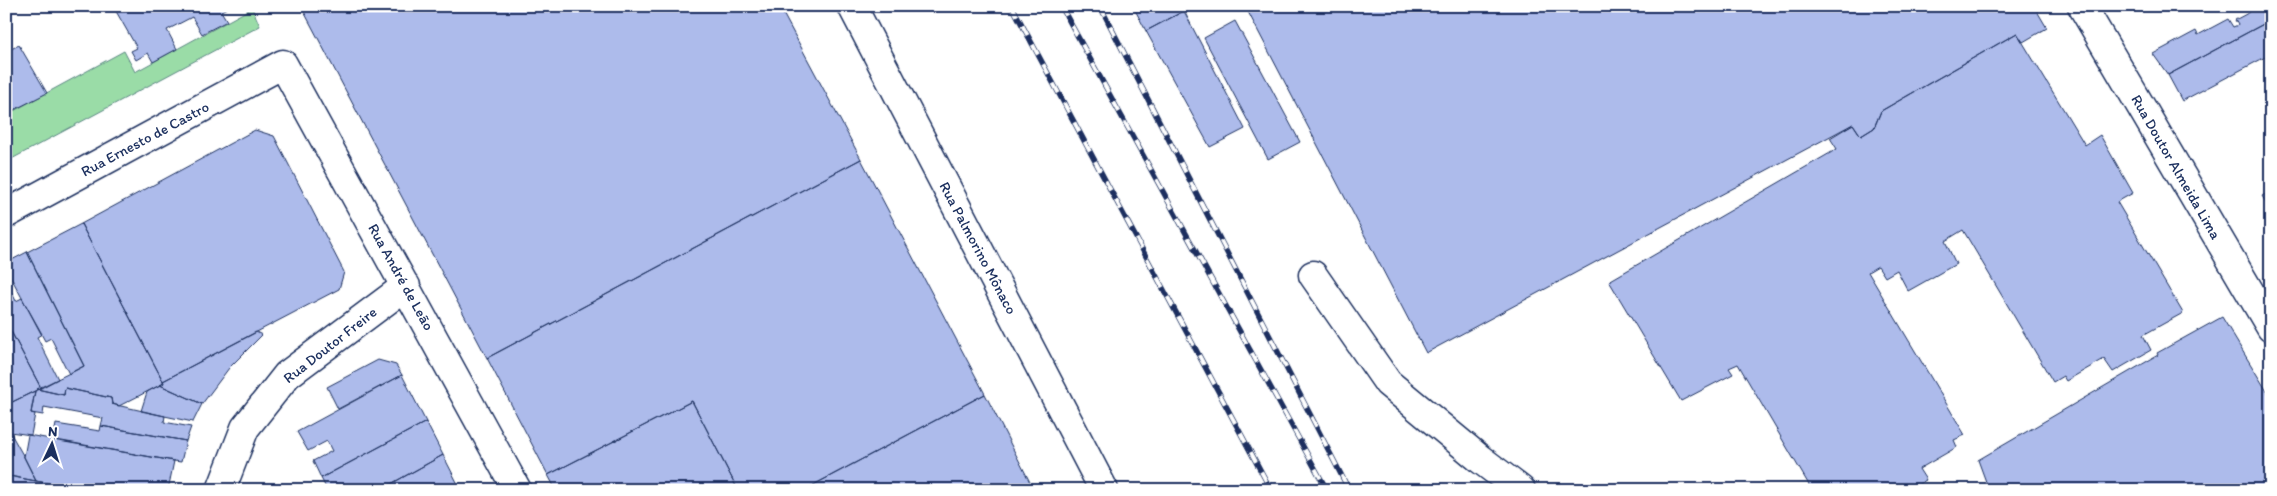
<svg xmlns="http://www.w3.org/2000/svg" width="2277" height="496" font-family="Itim,sans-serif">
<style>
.green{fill:#9adca7;stroke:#5a8682}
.building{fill:#adbbeb;stroke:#1b2f5e}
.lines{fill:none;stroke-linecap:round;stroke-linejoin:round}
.street-casing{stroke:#1b2f5e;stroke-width:31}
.secondary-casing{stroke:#1b2f5e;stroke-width:31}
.street{stroke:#fff;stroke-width:28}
.secondary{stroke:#fff;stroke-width:28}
.rail-casing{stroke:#1b2f5e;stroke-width:5.5}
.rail{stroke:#fff;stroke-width:4;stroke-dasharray:11;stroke-linecap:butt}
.labels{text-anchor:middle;stroke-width:4.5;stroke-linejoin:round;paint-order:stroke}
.street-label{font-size:15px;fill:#1b2f5e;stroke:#fff}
</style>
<rect width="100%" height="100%" fill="#fff"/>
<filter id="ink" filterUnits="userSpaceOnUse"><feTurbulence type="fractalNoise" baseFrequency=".02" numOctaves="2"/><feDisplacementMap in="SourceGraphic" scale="10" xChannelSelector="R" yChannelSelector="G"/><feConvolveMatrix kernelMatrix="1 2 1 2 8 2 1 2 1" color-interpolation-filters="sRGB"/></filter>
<g filter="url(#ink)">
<!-- green -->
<path class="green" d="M 252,8 L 260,26 L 6,162 L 6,115 L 124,51 L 135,72 Z"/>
<!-- building -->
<path class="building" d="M 113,6 L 231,6 L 221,11 L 227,21 L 202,34 L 192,17 L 167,30 L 177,49 L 153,62 L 148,53 L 136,60 L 131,51 L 137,48 Z
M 301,6 L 779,6 L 861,159 L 487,358 Z
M 1133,6 L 1193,6 L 1146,31 Z
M 1245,6 L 2034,6 L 2047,28 L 2023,42 L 2017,33 L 1881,111 L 1874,128 L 1861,136 L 1853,124 L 1426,353 Z
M 2246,6 L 2271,6 L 2271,20 L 2168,75 L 2153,54 L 2196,31 L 2198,35 L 2228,19 L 2233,27 L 2238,25 L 2235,20 L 2250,12 Z
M 1184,11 L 1245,129 L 1210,147 L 1146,31 Z
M 2271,20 L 2271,54 L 2182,101 L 2168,75 Z
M 1235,21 L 1300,142 L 1268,159 L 1204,38 Z
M 2017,33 L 2085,145 L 2100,135 L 2133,193 L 2117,202 L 2183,313 L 2143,335 L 2151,350 L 2113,372 L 2104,359 L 2066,381 L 2063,376 L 2053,382 L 1963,230 L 1945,241 L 1956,264 L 1908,291 L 1897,270 L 1885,277 L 1878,266 L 1868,272 L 1965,435 L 1954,440 L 1957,447 L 1919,469 L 1926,480 L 1909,490 L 1812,490 L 1738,364 L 1729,368 L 1733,374 L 1681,401 L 1609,281 L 1837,149 L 1830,138 L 1853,124 L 1861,136 L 1874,128 L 1881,111 Z
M 6,41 L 11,49 L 19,45 L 47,93 L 6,114 Z
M 255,130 L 274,136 L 344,272 L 339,289 L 163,381 L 81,224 Z
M 861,159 L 985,394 L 804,490 L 738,490 L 692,401 L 548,475 L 487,358 Z
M 2271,191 L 2271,208 L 2270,209 L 2262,196 Z
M 81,224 L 164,383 L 119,406 L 112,404 L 111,398 L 65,388 L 64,395 L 37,389 L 84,366 L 27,252 Z
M 27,252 L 84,366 L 69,374 L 51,338 L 45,341 L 6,268 L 6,263 Z
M 6,281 L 16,301 L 22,298 L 42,334 L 37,337 L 58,379 L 41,388 L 6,322 Z
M 2222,317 L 2271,398 L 2271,490 L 1989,490 L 1978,460 L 2158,355 L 2157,353 Z
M 6,322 L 41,388 L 6,405 Z
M 256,332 L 262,335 L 229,368 L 202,404 L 160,385 L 164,383 L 163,381 Z
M 378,360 L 396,365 L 402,375 L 338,409 L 327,387 Z
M 402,375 L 426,422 L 321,478 L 313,461 L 332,451 L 327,441 L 308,451 L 297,432 Z
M 160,385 L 202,404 L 193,422 L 141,411 L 147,392 Z
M 65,388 L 111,398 L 112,404 L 165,416 L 164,422 L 191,427 L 186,441 L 101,426 L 103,418 L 44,407 L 43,415 L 31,413 L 35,391 L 37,389 L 64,395 Z
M 35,391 L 31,413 L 35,414 L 31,435 L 10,432 L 6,425 L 6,405 Z
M 985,394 L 1034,490 L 804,490 Z
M 692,401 L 738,490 L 556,490 L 548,475 Z
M 426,422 L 443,455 L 380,490 L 327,490 L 321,478 Z
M 56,424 L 100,431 L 101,426 L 186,441 L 181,462 L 174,461 L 53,440 Z
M 6,425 L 24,457 L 36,481 L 9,476 L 6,488 Z
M 28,435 L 174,461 L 168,490 L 82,490 L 36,481 L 24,457 Z
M 443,455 L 461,490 L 380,490 Z
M 9,476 L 36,481 L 82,490 L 7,490 Z"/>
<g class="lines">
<defs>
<path id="street" d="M 2082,6 L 2271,328
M 6,214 L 283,64 L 517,490
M 1313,275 L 1388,383 L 1480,459 L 1521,490
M 221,490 L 245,428 L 287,375 L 406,286"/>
<path id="secondary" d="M 852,6 L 1104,490"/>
</defs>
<!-- street casing -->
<use href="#street" class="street-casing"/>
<!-- secondary casing -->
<use href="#secondary" class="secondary-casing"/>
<!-- street -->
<use href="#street" class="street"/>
<!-- secondary -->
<use href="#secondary" class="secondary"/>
<defs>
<path id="rail" d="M 1012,6 L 1271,490
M 1061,6 L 1327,490
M 1100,6 L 1349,490"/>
</defs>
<!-- rail casing -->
<use href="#rail" class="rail-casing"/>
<!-- rail -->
<use href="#rail" class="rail"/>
</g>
</g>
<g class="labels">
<!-- street labels -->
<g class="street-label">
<text transform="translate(145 139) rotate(-28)" y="5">Rua Ernesto de Castro</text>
<text transform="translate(2176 167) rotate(60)" y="5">Rua Doutor Almeida Lima</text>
<text transform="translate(978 248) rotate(62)" y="5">Rua Palmorino Mônaco</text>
<text transform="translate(401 277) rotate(61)" y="5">Rua André de Leão</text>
<text transform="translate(330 345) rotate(-38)" y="5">Rua Doutor Freire</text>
</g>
</g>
<!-- margin -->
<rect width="2277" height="496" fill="none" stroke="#fff" stroke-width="25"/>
<rect x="12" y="12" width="2252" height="471" fill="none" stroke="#1b2f5e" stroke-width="2" filter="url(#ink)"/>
<!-- north arrow -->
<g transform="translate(52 444) rotate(4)" stroke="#ffffff" stroke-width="4" paint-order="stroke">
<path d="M0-4L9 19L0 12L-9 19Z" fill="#1b2f5e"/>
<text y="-8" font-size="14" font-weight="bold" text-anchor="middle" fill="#1b2f5e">N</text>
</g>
</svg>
